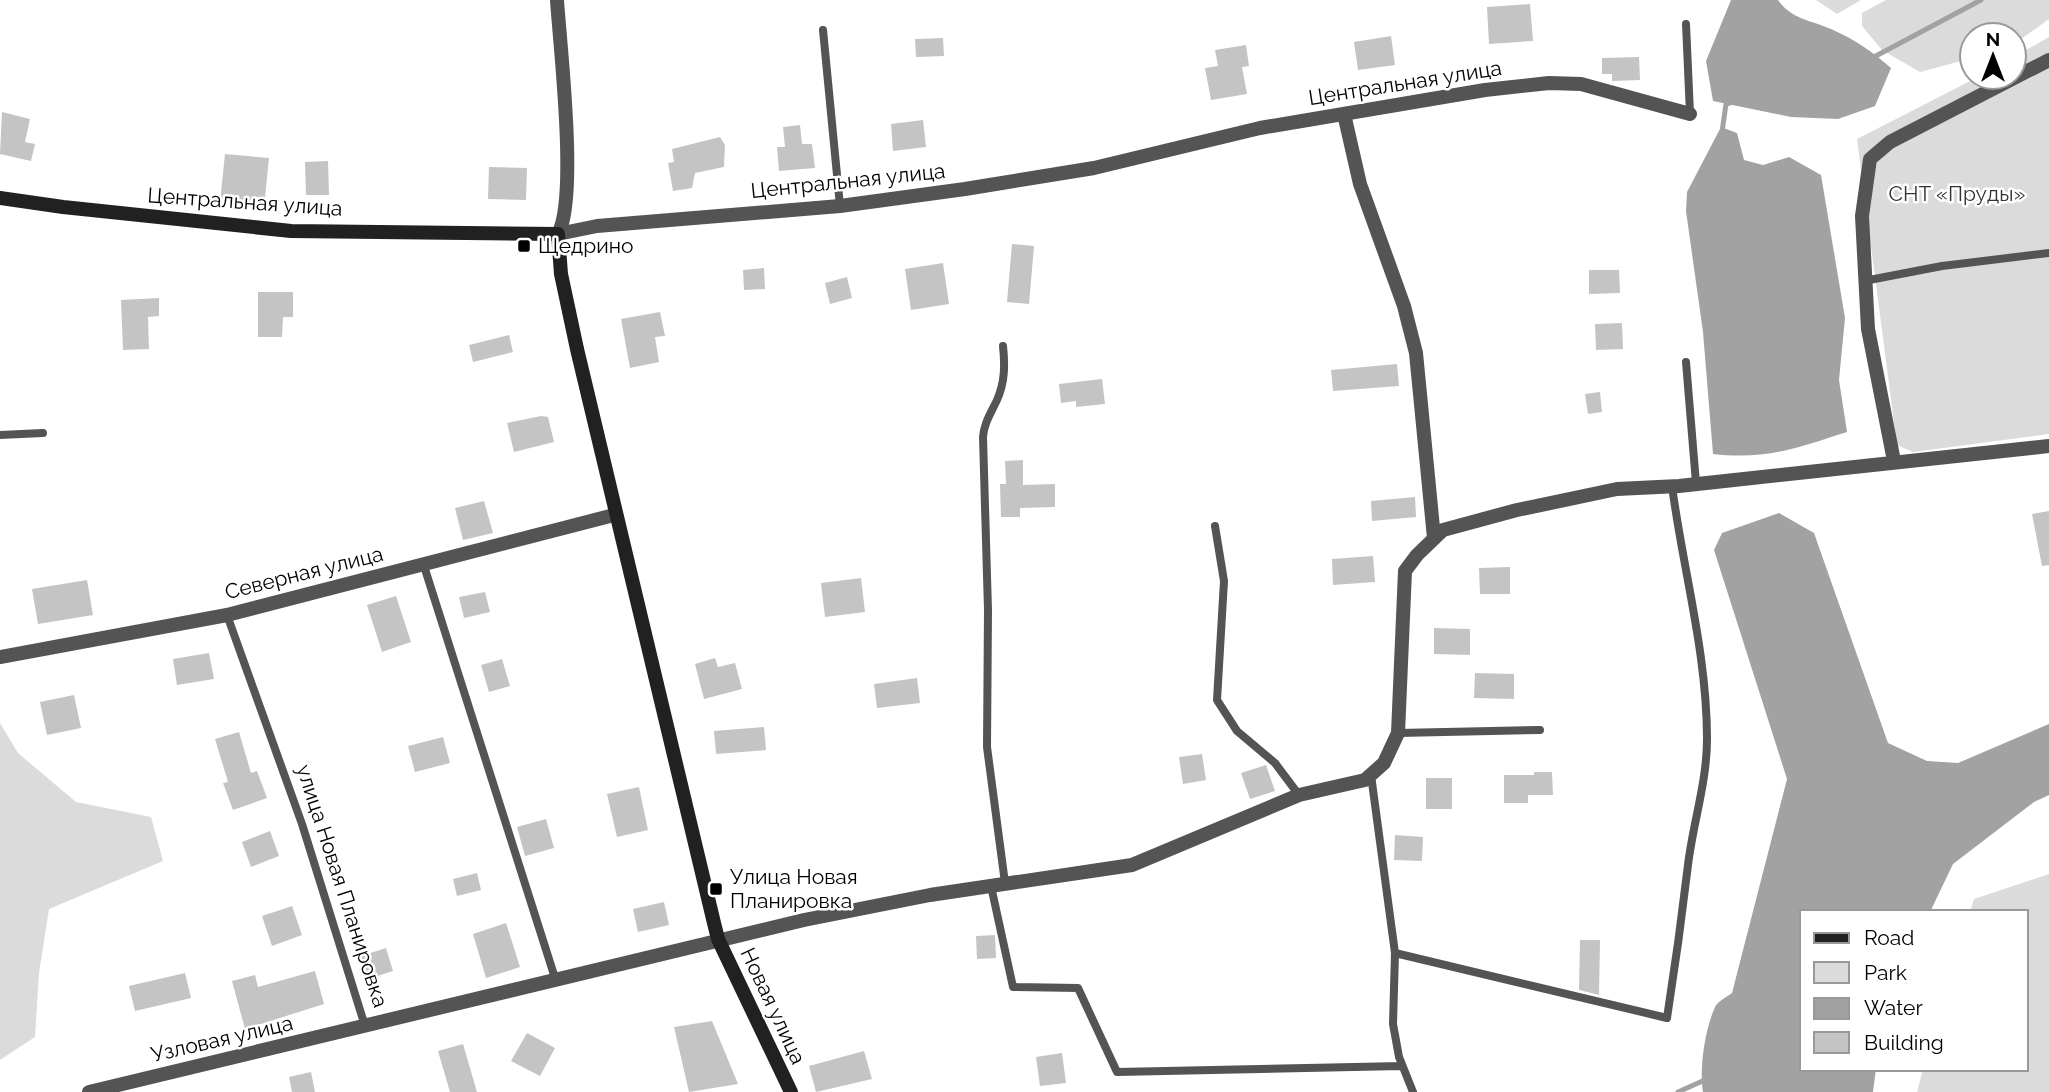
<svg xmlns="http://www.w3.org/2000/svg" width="2049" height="1092" font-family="Raleway,sans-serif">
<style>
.green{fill:#dbdbdb}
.water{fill:#a2a2a2}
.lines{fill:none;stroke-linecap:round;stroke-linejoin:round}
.stream{stroke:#a2a2a2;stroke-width:5}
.building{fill:#c4c4c4}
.lane{stroke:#545454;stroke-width:8}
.street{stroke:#545454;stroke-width:14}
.secondary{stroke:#212121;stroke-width:14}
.poi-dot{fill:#000;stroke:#fff;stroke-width:2.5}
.labels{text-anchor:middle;stroke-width:5;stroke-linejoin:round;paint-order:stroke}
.street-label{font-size:21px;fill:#000;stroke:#fff}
.park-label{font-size:21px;fill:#323232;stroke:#fff}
.poi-label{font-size:21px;fill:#000;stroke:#fff;text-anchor:start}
</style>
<rect width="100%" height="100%" fill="#fff"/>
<!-- green -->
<path class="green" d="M 1816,0 L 1861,0 L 1837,14 Z
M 1886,0 L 2049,0 L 2049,19 L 2014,44 L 2014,35 L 1972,35 L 1972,58 L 1920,72 L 1882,50 L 1862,26 L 1862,13 Z
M 2049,37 L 2049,434 L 1913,452 L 1897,445 L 1857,139 L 1978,77 L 2014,77 L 2014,57 Z
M 0,723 L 18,753 L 76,802 L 151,817 L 163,861 L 49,909 L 39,973 L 35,1037 L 0,1060 Z
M 2049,874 L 2049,1092 L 1917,1092 L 1923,1069 L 2026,1069 L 2026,912 L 1970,912 L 1974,899 Z"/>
<!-- water -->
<path class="water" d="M 1731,0 L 1778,0 C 1791,19 1810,20 1831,29 C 1854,39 1873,52 1891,68 L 1875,106 L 1838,119 L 1791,117 L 1713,101 L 1706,61 Z
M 1721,127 L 1737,133 L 1744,160 L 1763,165 L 1789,157 L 1821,175 L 1845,318 L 1839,380 L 1847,432 C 1797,448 1767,460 1713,454 L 1703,332 L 1686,211 L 1687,192 Z
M 1779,513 L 1814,533 L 1888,743 L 1927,761 L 1958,763 L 2049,724 L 2049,795 L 2034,802 L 1953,864 L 1930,912 L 1802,912 L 1802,1069 L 1876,1069 L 1873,1092 L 1703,1092 C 1699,1069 1705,1029 1715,1007 C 1718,1001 1727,997 1732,993 L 1787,779 L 1714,550 L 1722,533 Z"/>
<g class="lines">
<!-- stream -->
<path class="stream" d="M 1872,58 L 1981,0
M 1722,132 L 1726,104 L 1733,102
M 1678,1092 L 1707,1079"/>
</g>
<!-- building -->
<path class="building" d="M 1530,4 L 1533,41 L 1489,44 L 1487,7 Z
M 1391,36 L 1395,65 L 1358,70 L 1354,42 Z
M 943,38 L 944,56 L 916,57 L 915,39 Z
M 1246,45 L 1249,66 L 1242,67 L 1247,94 L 1211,100 L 1205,68 L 1218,66 L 1215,50 Z
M 1639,57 L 1640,80 L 1612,81 L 1612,74 L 1602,74 L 1602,58 Z
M 2,112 L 30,119 L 25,142 L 35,144 L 31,161 L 0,154 Z
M 923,120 L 926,147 L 893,151 L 891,124 Z
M 800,125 L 802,144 L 812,144 L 815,168 L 779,171 L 777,147 L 785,147 L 783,127 Z
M 720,137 L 725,145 L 724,167 L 695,173 L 692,188 L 673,191 L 668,163 L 674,162 L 672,149 Z
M 225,154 L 269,158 L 264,207 L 220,202 Z
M 328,161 L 329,195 L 306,195 L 305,162 Z
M 489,167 L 527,168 L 526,200 L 488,199 Z
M 1012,244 L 1034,246 L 1029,304 L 1007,302 Z
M 943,263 L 949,304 L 911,310 L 905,269 Z
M 764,268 L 765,289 L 744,290 L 743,270 Z
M 1589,270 L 1619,270 L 1620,293 L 1589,294 Z
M 847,277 L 852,298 L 830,304 L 825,283 Z
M 258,292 L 293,292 L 293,317 L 283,317 L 282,337 L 258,337 Z
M 159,298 L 159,316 L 148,317 L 149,349 L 123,350 L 121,300 Z
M 660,312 L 665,336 L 655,337 L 659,362 L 630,368 L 621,319 Z
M 1622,323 L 1623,349 L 1596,350 L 1595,324 Z
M 509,335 L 513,352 L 473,362 L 469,345 Z
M 1397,364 L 1399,386 L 1333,391 L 1331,370 Z
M 1102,379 L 1105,404 L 1076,407 L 1076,401 L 1061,403 L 1059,384 Z
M 1600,392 L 1602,412 L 1588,414 L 1585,394 Z
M 541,416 L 548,417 L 554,442 L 514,452 L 507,423 Z
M 1023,460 L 1023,485 L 1055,484 L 1055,507 L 1020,508 L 1020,517 L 1001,517 L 1000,484 L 1006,484 L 1005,461 Z
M 1415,497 L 1416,517 L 1372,521 L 1371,501 Z
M 484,501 L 493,533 L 463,540 L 455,508 Z
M 2049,511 L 2049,565 L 2042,566 L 2032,514 Z
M 1373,556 L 1375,582 L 1333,585 L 1332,559 Z
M 1510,567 L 1510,594 L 1480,594 L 1479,568 Z
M 861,578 L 865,612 L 825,617 L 821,583 Z
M 87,580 L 93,615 L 38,624 L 32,589 Z
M 485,592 L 490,612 L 464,618 L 459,597 Z
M 396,596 L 411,642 L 382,652 L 367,605 Z
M 1434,628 L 1470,629 L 1470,655 L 1434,654 Z
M 209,653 L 214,679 L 177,685 L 173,659 Z
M 715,658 L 718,667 L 735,663 L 742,689 L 704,699 L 695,664 Z
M 502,659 L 510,686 L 489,692 L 481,665 Z
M 1475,673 L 1514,674 L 1514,699 L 1474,698 Z
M 917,678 L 920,703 L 877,708 L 874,684 Z
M 74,695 L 81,728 L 47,735 L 40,702 Z
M 764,727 L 766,750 L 716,754 L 714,731 Z
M 239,732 L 251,773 L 257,771 L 267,798 L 233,810 L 223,783 L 228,782 L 215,739 Z
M 443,737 L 450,763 L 415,772 L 408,746 Z
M 1202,754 L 1206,780 L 1183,784 L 1179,757 Z
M 1266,765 L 1275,791 L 1250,799 L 1241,773 Z
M 1534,772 L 1552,772 L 1553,795 L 1528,795 L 1528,803 L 1504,803 L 1504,775 L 1534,775 Z
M 1426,778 L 1452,778 L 1452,809 L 1426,809 Z
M 639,787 L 648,830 L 617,837 L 607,794 Z
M 546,819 L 554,848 L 525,856 L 517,827 Z
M 270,831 L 279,856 L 251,867 L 242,842 Z
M 1395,835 L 1423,837 L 1422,861 L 1394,860 Z
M 477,873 L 481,890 L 457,896 L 453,879 Z
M 664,902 L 669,925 L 638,932 L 633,909 Z
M 292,906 L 302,935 L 272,946 L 262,916 Z
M 506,923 L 520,967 L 486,978 L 473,934 Z
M 995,935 L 996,958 L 977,959 L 976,936 Z
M 1580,940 L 1600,940 L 1599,995 L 1579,990 Z
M 386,948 L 393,971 L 368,979 L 361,956 Z
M 315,971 L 324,1004 L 245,1029 L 232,981 L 255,975 L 258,987 Z
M 185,973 L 191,998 L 135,1011 L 129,986 Z
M 712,1021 L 738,1084 L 689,1092 L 674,1027 Z
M 527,1033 L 555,1048 L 540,1076 L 511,1061 Z
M 463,1044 L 477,1092 L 450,1092 L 438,1051 Z
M 864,1051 L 872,1079 L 816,1092 L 809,1066 Z
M 1062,1053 L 1066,1083 L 1040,1086 L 1036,1057 Z
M 311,1072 L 315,1092 L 292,1092 L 289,1077 Z"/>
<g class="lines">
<!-- lane -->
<path class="lane" d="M 1686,24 L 1690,114
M 823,30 L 840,206
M 1864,281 L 1942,266 L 2049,253
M 1003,346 C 1005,365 1005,382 997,400 C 991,413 984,423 983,437 L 988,610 L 987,747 L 1005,883
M 1686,362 L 1696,483
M 0,435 L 43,433
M 1215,526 L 1224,581 L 1217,700 L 1237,731 L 1275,763 L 1299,795
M 424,566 L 555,978
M 227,615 L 302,824 L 365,1026
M 1398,733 L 1540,730
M 1371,775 L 1395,953 L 1393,1024 L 1399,1057 L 1413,1092
M 991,886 L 1013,987 L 1078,988 L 1117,1072 L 1402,1066
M 1395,953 L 1667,1018 C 1675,967 1682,916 1688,865 C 1693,823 1707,782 1707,739 C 1707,653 1683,570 1672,486"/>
<!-- street -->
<path class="street" d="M 557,0 C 560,47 578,198 558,234
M 1344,114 L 1360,184 L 1404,306 L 1416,353 L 1434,538
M 558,234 L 597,226 L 840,206 L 965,189 L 1094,168 L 1260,128 L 1485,90 L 1549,83 L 1581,84 L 1690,114
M 1894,461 L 1868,329 L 1862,216 L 1870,159 L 1890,142 L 2049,60
M 0,657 L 227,615 L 614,515
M 89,1092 L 804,920 L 930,895 L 1132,865 L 1299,795 L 1365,780 L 1384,763 L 1398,733 L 1405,571 L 1417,555 L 1443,530 L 1517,510 L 1617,489 L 1679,486 L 2049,446"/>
<!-- secondary -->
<path class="secondary" d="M 0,198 L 63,207 L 291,231 L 558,234 L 561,274 L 577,349 L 714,923 L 718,939 L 791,1092"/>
</g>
<!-- markers -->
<g class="poi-dot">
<rect x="517" y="239" width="14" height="14" rx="3.5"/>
<rect x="709" y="882" width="14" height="14" rx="3.5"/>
</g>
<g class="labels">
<!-- street labels -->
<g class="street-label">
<text transform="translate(1405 83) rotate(-9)" y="7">Центральная улица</text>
<text transform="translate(848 181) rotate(-6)" y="7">Центральная улица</text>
<text transform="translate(245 202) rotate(4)" y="7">Центральная улица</text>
<text transform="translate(304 573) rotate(-14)" y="7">Северная улица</text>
<text transform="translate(342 886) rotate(72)" y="7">улица Новая Планировка</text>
<text transform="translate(773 1006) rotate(65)" y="7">Новая улица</text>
<text transform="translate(222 1039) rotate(-13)" y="7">Узловая улица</text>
</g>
<!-- park labels -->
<g class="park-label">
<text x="1957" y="201">СНТ «Пруды»</text>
</g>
<!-- poi labels -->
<g class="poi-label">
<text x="538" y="253">Щедрино</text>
<text x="730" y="884">Улица Новая<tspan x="730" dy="24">Планировка</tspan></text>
</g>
</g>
<!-- legend -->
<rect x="1800" y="910" width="228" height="161" fill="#ffffff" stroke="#999999" stroke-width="2"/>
<rect x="1814" y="933" width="35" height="10" fill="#212121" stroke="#999999" stroke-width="2"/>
<text x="1864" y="945" font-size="21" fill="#000000">Road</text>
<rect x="1814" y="962" width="35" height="21" fill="#dbdbdb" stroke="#999999" stroke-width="2"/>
<text x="1864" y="980" font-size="21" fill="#000000">Park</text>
<rect x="1814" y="998" width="35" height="21" fill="#a2a2a2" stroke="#999999" stroke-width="2"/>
<text x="1864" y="1015" font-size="21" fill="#000000">Water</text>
<rect x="1814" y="1032" width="35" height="21" fill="#c4c4c4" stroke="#999999" stroke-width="2"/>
<text x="1864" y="1050" font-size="21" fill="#000000">Building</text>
<!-- north arrow -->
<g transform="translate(1993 56)"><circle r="33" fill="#ffffff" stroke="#999999" stroke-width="2"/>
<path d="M0-5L12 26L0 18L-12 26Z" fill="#000000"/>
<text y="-10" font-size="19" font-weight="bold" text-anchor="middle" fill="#000000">N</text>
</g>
</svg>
